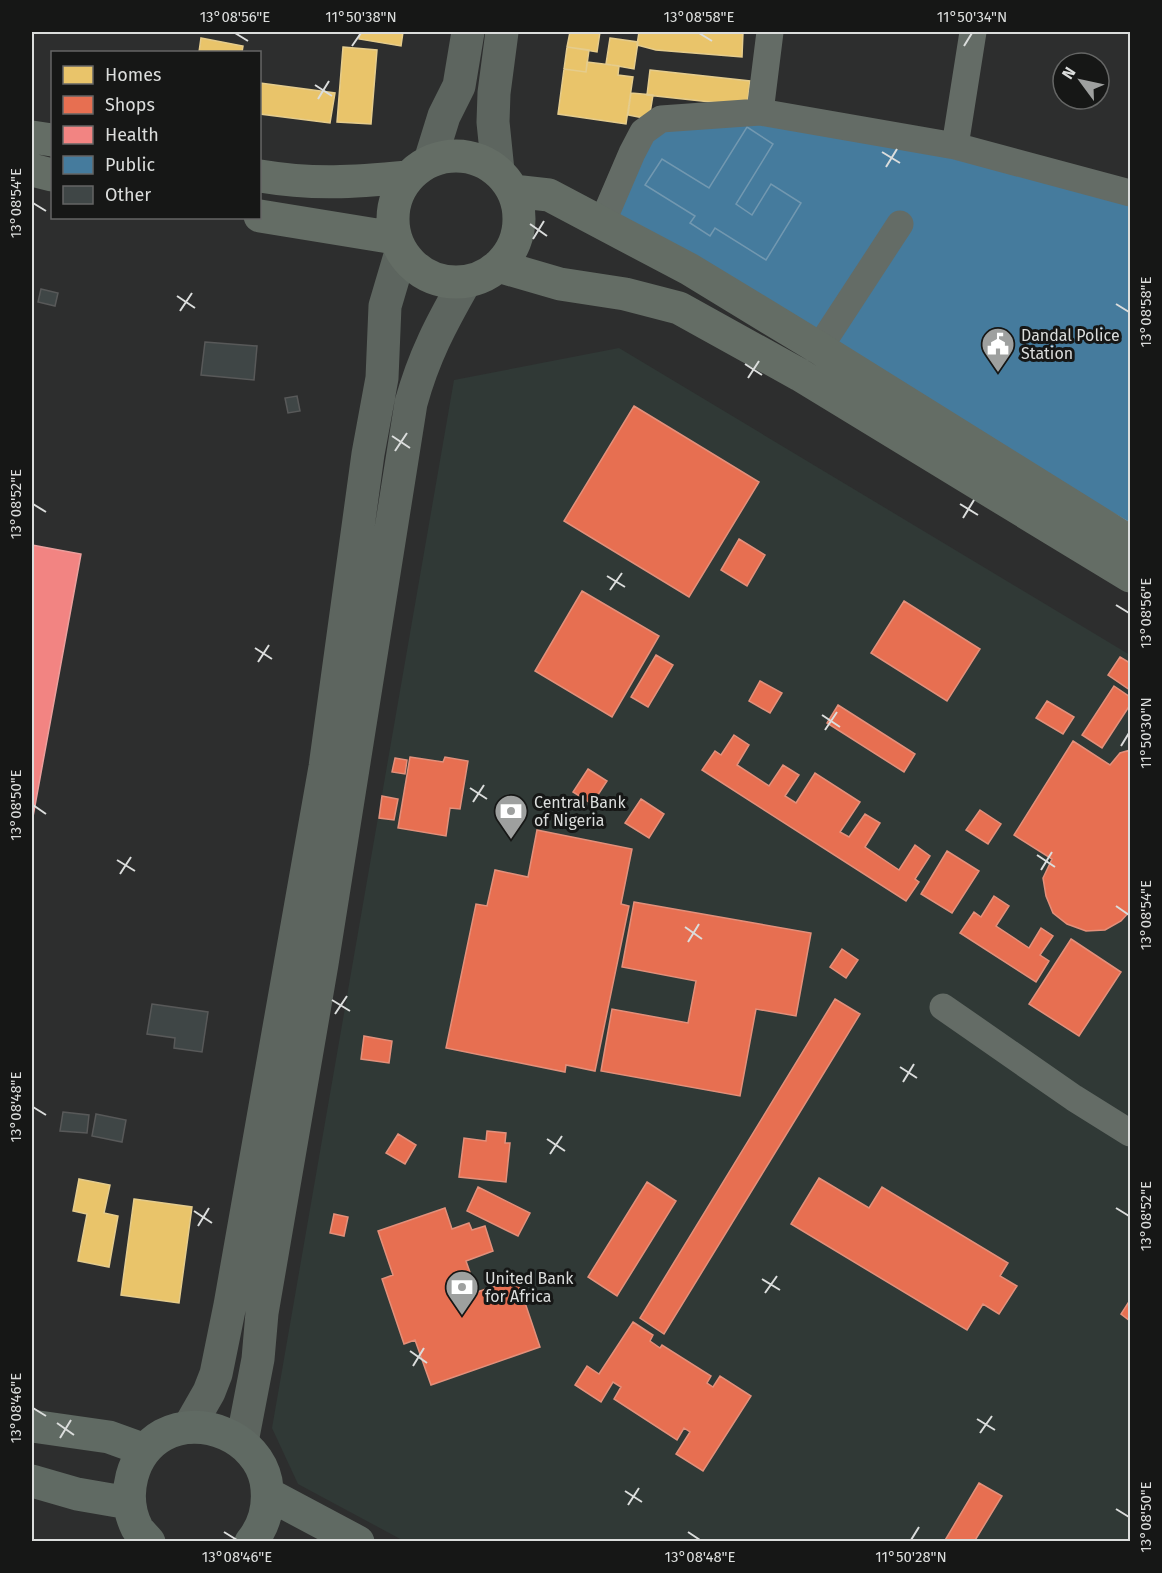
<svg xmlns="http://www.w3.org/2000/svg" width="1162" height="1573" font-family="'Fira Sans',sans-serif">
<style>
.built{fill:#303936}
.homes{fill:#e9c46a;stroke:#e5cc8c;stroke-width:1.5}
.shops{fill:#e76f51;stroke:#e3907b;stroke-width:1.5}
.health{fill:#f28482;stroke:#eb9f9d;stroke-width:1.5}
.public{fill:#457b9d;stroke:#7298b0;stroke-width:1.5}
.building{fill:#3f4646;stroke:#585959;stroke-width:1.5}
.lines{fill:none;stroke-linecap:round;stroke-linejoin:round}
.street{stroke:#646c66;stroke-width:27}
.secondary{stroke:#5d655f;stroke-width:33}
.primary{stroke:#646d65;stroke-width:33}
.highway{stroke:#606a63;stroke-width:33}
.ticks{fill:none;stroke:#dbdddc;stroke-width:2}
.labels{text-anchor:middle;stroke-width:6;stroke-linejoin:round;paint-order:stroke}
.poi-label{font-size:16px;fill:#dbdddc;stroke:#161716;text-anchor:start}
.neatline{fill:none;stroke:#dbdddc;stroke-width:2}
.ticks-label{font-size:15px;text-anchor:middle;fill:#dbdddc}
</style>
<rect width="100%" height="100%" fill="#2d2e2e"/>
<!-- built -->
<path class="built" d="M 619,348 L 1130,655 L 1130,1541 L 404,1541 L 298,1484 L 272,1428 L 454,380 Z"/>
<!-- homes -->
<path class="homes" d="M 360,32 L 403,32 L 401,46 L 359,39 Z
M 570,32 L 600,32 L 597,52 L 567,47 Z
M 639,32 L 743,32 L 742,57 L 656,50 L 637,45 Z
M 201,38 L 243,46 L 242,52 L 199,52 Z
M 610,38 L 638,42 L 634,69 L 606,64 Z
M 343,47 L 377,50 L 371,124 L 337,122 Z
M 567,47 L 589,50 L 586,72 L 564,69 Z
M 587,62 L 619,66 L 618,75 L 633,77 L 626,124 L 558,114 L 564,69 L 586,72 Z
M 650,70 L 750,81 L 747,106 L 647,95 Z
M 260,83 L 335,93 L 330,123 L 260,114 Z
M 631,93 L 653,95 L 649,119 L 628,115 Z
M 79,1179 L 110,1185 L 104,1213 L 118,1216 L 109,1267 L 78,1261 L 87,1214 L 73,1211 Z
M 134,1199 L 192,1207 L 179,1303 L 121,1295 Z"/>
<!-- shops -->
<path class="shops" d="M 634,406 L 759,482 L 689,597 L 564,521 Z
M 739,539 L 765,555 L 747,586 L 721,570 Z
M 582,591 L 659,636 L 612,717 L 535,671 Z
M 904,601 L 980,649 L 947,701 L 871,653 Z
M 656,655 L 673,665 L 648,707 L 631,697 Z
M 1120,657 L 1130,663 L 1130,690 L 1108,675 Z
M 760,681 L 782,693 L 770,713 L 749,701 Z
M 1114,686 L 1130,697 L 1130,705 L 1102,748 L 1082,735 Z
M 1047,701 L 1074,717 L 1063,734 L 1036,718 Z
M 838,705 L 915,754 L 904,772 L 827,723 Z
M 734,735 L 749,745 L 737,765 L 769,786 L 783,765 L 799,775 L 785,796 L 796,803 L 815,773 L 860,802 L 840,832 L 849,837 L 865,814 L 880,823 L 865,847 L 899,870 L 915,845 L 930,856 L 915,879 L 919,882 L 906,901 L 702,770 L 715,751 L 721,755 Z
M 1073,741 L 1110,765 L 1120,753 L 1130,750 L 1130,911 L 1121,921 L 1105,930 L 1086,931 L 1067,924 L 1053,913 L 1046,896 L 1043,878 L 1052,859 L 1014,835 Z
M 410,757 L 443,762 L 445,757 L 468,761 L 460,809 L 450,808 L 446,836 L 398,828 Z
M 395,758 L 407,760 L 405,774 L 392,772 Z
M 588,769 L 607,781 L 592,804 L 573,792 Z
M 382,796 L 398,799 L 394,820 L 379,818 Z
M 641,799 L 664,814 L 649,838 L 625,823 Z
M 980,810 L 1001,824 L 988,844 L 966,830 Z
M 537,830 L 632,849 L 621,904 L 629,906 L 595,1071 L 566,1065 L 565,1072 L 446,1048 L 476,904 L 487,906 L 495,870 L 528,877 Z
M 947,851 L 979,871 L 952,913 L 921,894 Z
M 994,896 L 1009,906 L 996,926 L 1029,948 L 1041,928 L 1053,936 L 1040,955 L 1049,961 L 1036,982 L 960,933 L 974,912 L 981,917 Z
M 634,902 L 811,933 L 796,1016 L 756,1009 L 740,1096 L 601,1071 L 612,1009 L 688,1023 L 696,981 L 622,967 Z
M 1071,939 L 1121,972 L 1079,1036 L 1029,1004 Z
M 842,949 L 858,960 L 846,978 L 830,967 Z
M 835,999 L 860,1014 L 664,1334 L 640,1318 Z
M 364,1036 L 392,1041 L 389,1063 L 361,1059 Z
M 487,1131 L 506,1133 L 505,1143 L 510,1143 L 506,1182 L 459,1177 L 464,1138 L 486,1141 Z
M 398,1134 L 416,1145 L 405,1164 L 386,1153 Z
M 819,1178 L 869,1208 L 882,1187 L 1008,1263 L 1000,1276 L 1017,1286 L 999,1314 L 983,1304 L 967,1330 L 791,1224 Z
M 647,1182 L 676,1201 L 617,1296 L 588,1277 Z
M 478,1187 L 530,1213 L 518,1236 L 467,1211 Z
M 445,1208 L 452,1229 L 469,1223 L 472,1230 L 485,1226 L 493,1251 L 466,1261 L 477,1292 L 517,1279 L 540,1347 L 431,1385 L 415,1340 L 404,1344 L 382,1279 L 393,1275 L 378,1231 Z
M 334,1214 L 348,1217 L 344,1236 L 330,1233 Z
M 1130,1300 L 1130,1321 L 1121,1314 Z
M 633,1322 L 653,1335 L 650,1341 L 660,1348 L 662,1345 L 711,1376 L 707,1383 L 713,1387 L 720,1376 L 751,1396 L 703,1471 L 676,1454 L 690,1432 L 684,1428 L 677,1440 L 614,1399 L 621,1387 L 613,1382 L 601,1402 L 575,1385 L 587,1366 L 599,1374 Z
M 979,1483 L 1002,1496 L 974,1542 L 944,1542 Z"/>
<!-- health -->
<path class="health" d="M 32,545 L 81,554 L 32,822 Z"/>
<!-- public -->
<path class="public" d="M 760,112 L 957,159 L 1130,205 L 1130,523 L 602,223 L 643,132 Z
M 747,127 L 773,144 L 736,204 L 752,215 L 771,184 L 801,203 L 766,260 L 715,228 L 710,236 L 690,223 L 695,216 L 645,185 L 662,159 L 709,188 Z"/>
<!-- building -->
<path class="building" d="M 41,289 L 58,293 L 55,306 L 38,302 Z
M 205,342 L 257,346 L 254,380 L 201,375 Z
M 297,396 L 300,411 L 288,413 L 285,398 Z
M 152,1004 L 208,1012 L 202,1052 L 174,1048 L 175,1038 L 147,1034 Z
M 63,1112 L 89,1115 L 87,1133 L 60,1131 Z
M 96,1114 L 126,1120 L 122,1142 L 92,1136 Z"/>
<g class="lines">
<!-- street -->
<path class="street" d="M 760,112 L 770,32
M 955,146 L 973,32
M 602,223 L 632,153 L 643,132 L 661,119 L 760,112 L 955,146 L 1130,193
M 819,348 L 900,224
M 943,1007 L 1074,1098 L 1130,1133"/>
<!-- secondary -->
<path class="secondary" d="M 430,161 L 444,116 L 459,86 L 468,32
M 498,171 L 493,122 L 494,93 L 502,32
M 189,1427 L 209,1392 L 216,1374 L 230,1305 L 325,767 L 368,454 L 382,378 L 385,306 L 401,252
M 242,1442 L 258,1359 L 262,1313 L 322,964 L 411,403 C 424,356 441,324 465,282"/>
<!-- primary -->
<path class="primary" d="M 32,137 L 52,140
M393 219a63 63 0 1 1 126 0a63 63 0 1 1-126 0Z
M 32,170 L 52,175
M 260,176 C 314,185 354,182 408,177
M 513,191 L 549,195 L 689,269 L 819,348 L 1130,542
M 260,216 L 395,238
M 498,266 L 560,284 L 625,294 L 679,308 L 800,375 L 1130,576"/>
<!-- highway -->
<path class="highway" d="M 32,1426 L 109,1437 L 145,1450
M 32,1481 L 77,1494 L 129,1503
M 268,1494 L 358,1542
M 149,1542 C 145,1537 140,1533 137,1528 C 121,1496 131,1453 163,1435 C 202,1414 257,1438 266,1481 C 270,1504 266,1524 251,1542"/>
</g>
<!-- ticks -->
<path class="ticks" d="M 235,33 L 248,41M 699,33 L 712,41M 352,46 L 361,33M 964,46 L 972,33M 315,85 L 332,96M 318,99 L 329,81M 882,152 L 900,163M 886,167 L 897,149M 33,203 L 46,211M 530,224 L 547,236M 533,239 L 544,221M 177,296 L 195,308M 1116,304 L 1129,312M 180,311 L 192,293M 745,364 L 762,375M 748,378 L 759,361M 392,436 L 410,448M 395,451 L 407,433M 33,504 L 46,512M 960,504 L 978,515M 963,518 L 974,500M 607,576 L 625,587M 610,590 L 622,573M 1116,605 L 1129,613M 255,648 L 272,659M 258,662 L 269,645M 822,715 L 840,727M 825,730 L 837,712M 1121,746 L 1129,733M 470,788 L 487,799M 473,802 L 484,785M 33,805 L 46,814M 1037,855 L 1055,867M 117,860 L 135,871M 1041,870 L 1052,852M 120,874 L 131,857M 1116,906 L 1129,915M 685,927 L 702,939M 688,942 L 699,924M 332,1000 L 350,1011M 335,1014 L 347,996M 900,1067 L 917,1078M 903,1082 L 914,1064M 33,1107 L 46,1115M 547,1139 L 565,1151M 550,1154 L 562,1136M 1116,1208 L 1129,1216M 194,1211 L 212,1223M 198,1226 L 209,1208M 762,1279 L 780,1290M 765,1293 L 777,1276M 410,1351 L 427,1363M 413,1366 L 424,1348M 33,1408 L 46,1416M 977,1419 L 995,1430M 57,1423 L 74,1435M 980,1433 L 992,1416M 60,1438 L 71,1420M 625,1491 L 642,1502M 628,1505 L 639,1488M 1116,1509 L 1129,1517M 224,1532 L 237,1540M 688,1532 L 700,1540M 911,1540 L 919,1527"/>
<!-- icons -->
<defs>
<symbol id="civic-pin" viewBox="-11 -11 22 30"><path d="M0 17L-7.5 6A9.5 9.5 0 1 1 7.5 6Z" fill="#9ea09f" stroke="#161716"/><path d="M-.6-6.5H3V-4.5H.6V-3L4-1V1h2V6H-6V1h2V-1L-.6-3ZM-1.2 2.5V6h2.4V2.5Z" fill="#fff"/></symbol>
<symbol id="bank-pin" viewBox="-11 -11 22 30"><path d="M0 17L-7.5 6A9.5 9.5 0 1 1 7.5 6Z" fill="#9ea09f" stroke="#161716"/><path d="M-6-4H6V4H-6ZM0-2.3a2.3 2.3 0 1 0 0 4.6a2.3 2.3 0 1 0 0-4.6Z" fill="#fff"/></symbol>
</defs>
<g fill-rule="evenodd">
<use href="#civic-pin" x="979" y="325" width="38" height="52"/>
<use href="#bank-pin" x="492" y="792" width="38" height="52"/>
<use href="#bank-pin" x="443" y="1268" width="38" height="52"/>
</g>
<g class="labels">
<!-- poi labels -->
<g class="poi-label">
<text x="1021" y="341">Dandal Police<tspan x="1021" dy="18">Station</tspan></text>
<text x="534" y="808">Central Bank<tspan x="534" dy="18">of Nigeria</tspan></text>
<text x="485" y="1284">United Bank<tspan x="485" dy="18">for Africa</tspan></text>
</g>
</g>
<!-- border -->
<rect width="1162" height="1573" fill="none" stroke="#161716" stroke-width="66"/>
<!-- legend -->
<rect x="51" y="51" width="210" height="168" fill="#161716" stroke="#656665" stroke-width="1.5"/>
<rect x="63" y="66" width="30" height="18" fill="#e9c46a" stroke="#656665" stroke-width="1.5"/>
<text x="105" y="81" font-size="18" fill="#dbdddc">Homes</text>
<rect x="63" y="96" width="30" height="18" fill="#e76f51" stroke="#656665" stroke-width="1.5"/>
<text x="105" y="111" font-size="18" fill="#dbdddc">Shops</text>
<rect x="63" y="126" width="30" height="18" fill="#f28482" stroke="#656665" stroke-width="1.5"/>
<text x="105" y="141" font-size="18" fill="#dbdddc">Health</text>
<rect x="63" y="156" width="30" height="18" fill="#457b9d" stroke="#656665" stroke-width="1.5"/>
<text x="105" y="171" font-size="18" fill="#dbdddc">Public</text>
<rect x="63" y="186" width="30" height="18" fill="#3f4646" stroke="#656665" stroke-width="1.5"/>
<text x="105" y="201" font-size="18" fill="#dbdddc">Other</text>
<!-- north arrow -->
<g transform="translate(1081 81) rotate(303)"><circle r="28" fill="#161716" stroke="#656665" stroke-width="1.5"/>
<path d="M0-4.5L10 22L0 15L-10 22Z" fill="#9ea09f"/>
<text y="-9" font-size="16" font-weight="bold" text-anchor="middle" fill="#dbdddc">N</text>
</g>
<rect x="33" y="33" width="1096" height="1507" class="neatline"/>
<g class="ticks-label">
<text x="235" y="22">13°08'56"E</text>
<text x="361" y="22">11°50'38"N</text>
<text x="699" y="22">13°08'58"E</text>
<text x="972" y="22">11°50'34"N</text>
<text transform="translate(16 203) rotate(-90)" y="5">13°08'54"E</text>
<text transform="translate(1146 312) rotate(-90)" y="5">13°08'58"E</text>
<text transform="translate(16 504) rotate(-90)" y="5">13°08'52"E</text>
<text transform="translate(1146 613) rotate(-90)" y="5">13°08'56"E</text>
<text transform="translate(1146 733) rotate(-90)" y="5">11°50'30"N</text>
<text transform="translate(16 805) rotate(-90)" y="5">13°08'50"E</text>
<text transform="translate(1146 915) rotate(-90)" y="5">13°08'54"E</text>
<text transform="translate(16 1107) rotate(-90)" y="5">13°08'48"E</text>
<text transform="translate(1146 1216) rotate(-90)" y="5">13°08'52"E</text>
<text transform="translate(16 1408) rotate(-90)" y="5">13°08'46"E</text>
<text transform="translate(1146 1517) rotate(-90)" y="5">13°08'50"E</text>
<text x="237" y="1562">13°08'46"E</text>
<text x="700" y="1562">13°08'48"E</text>
<text x="911" y="1562">11°50'28"N</text>
</g>
</svg>
